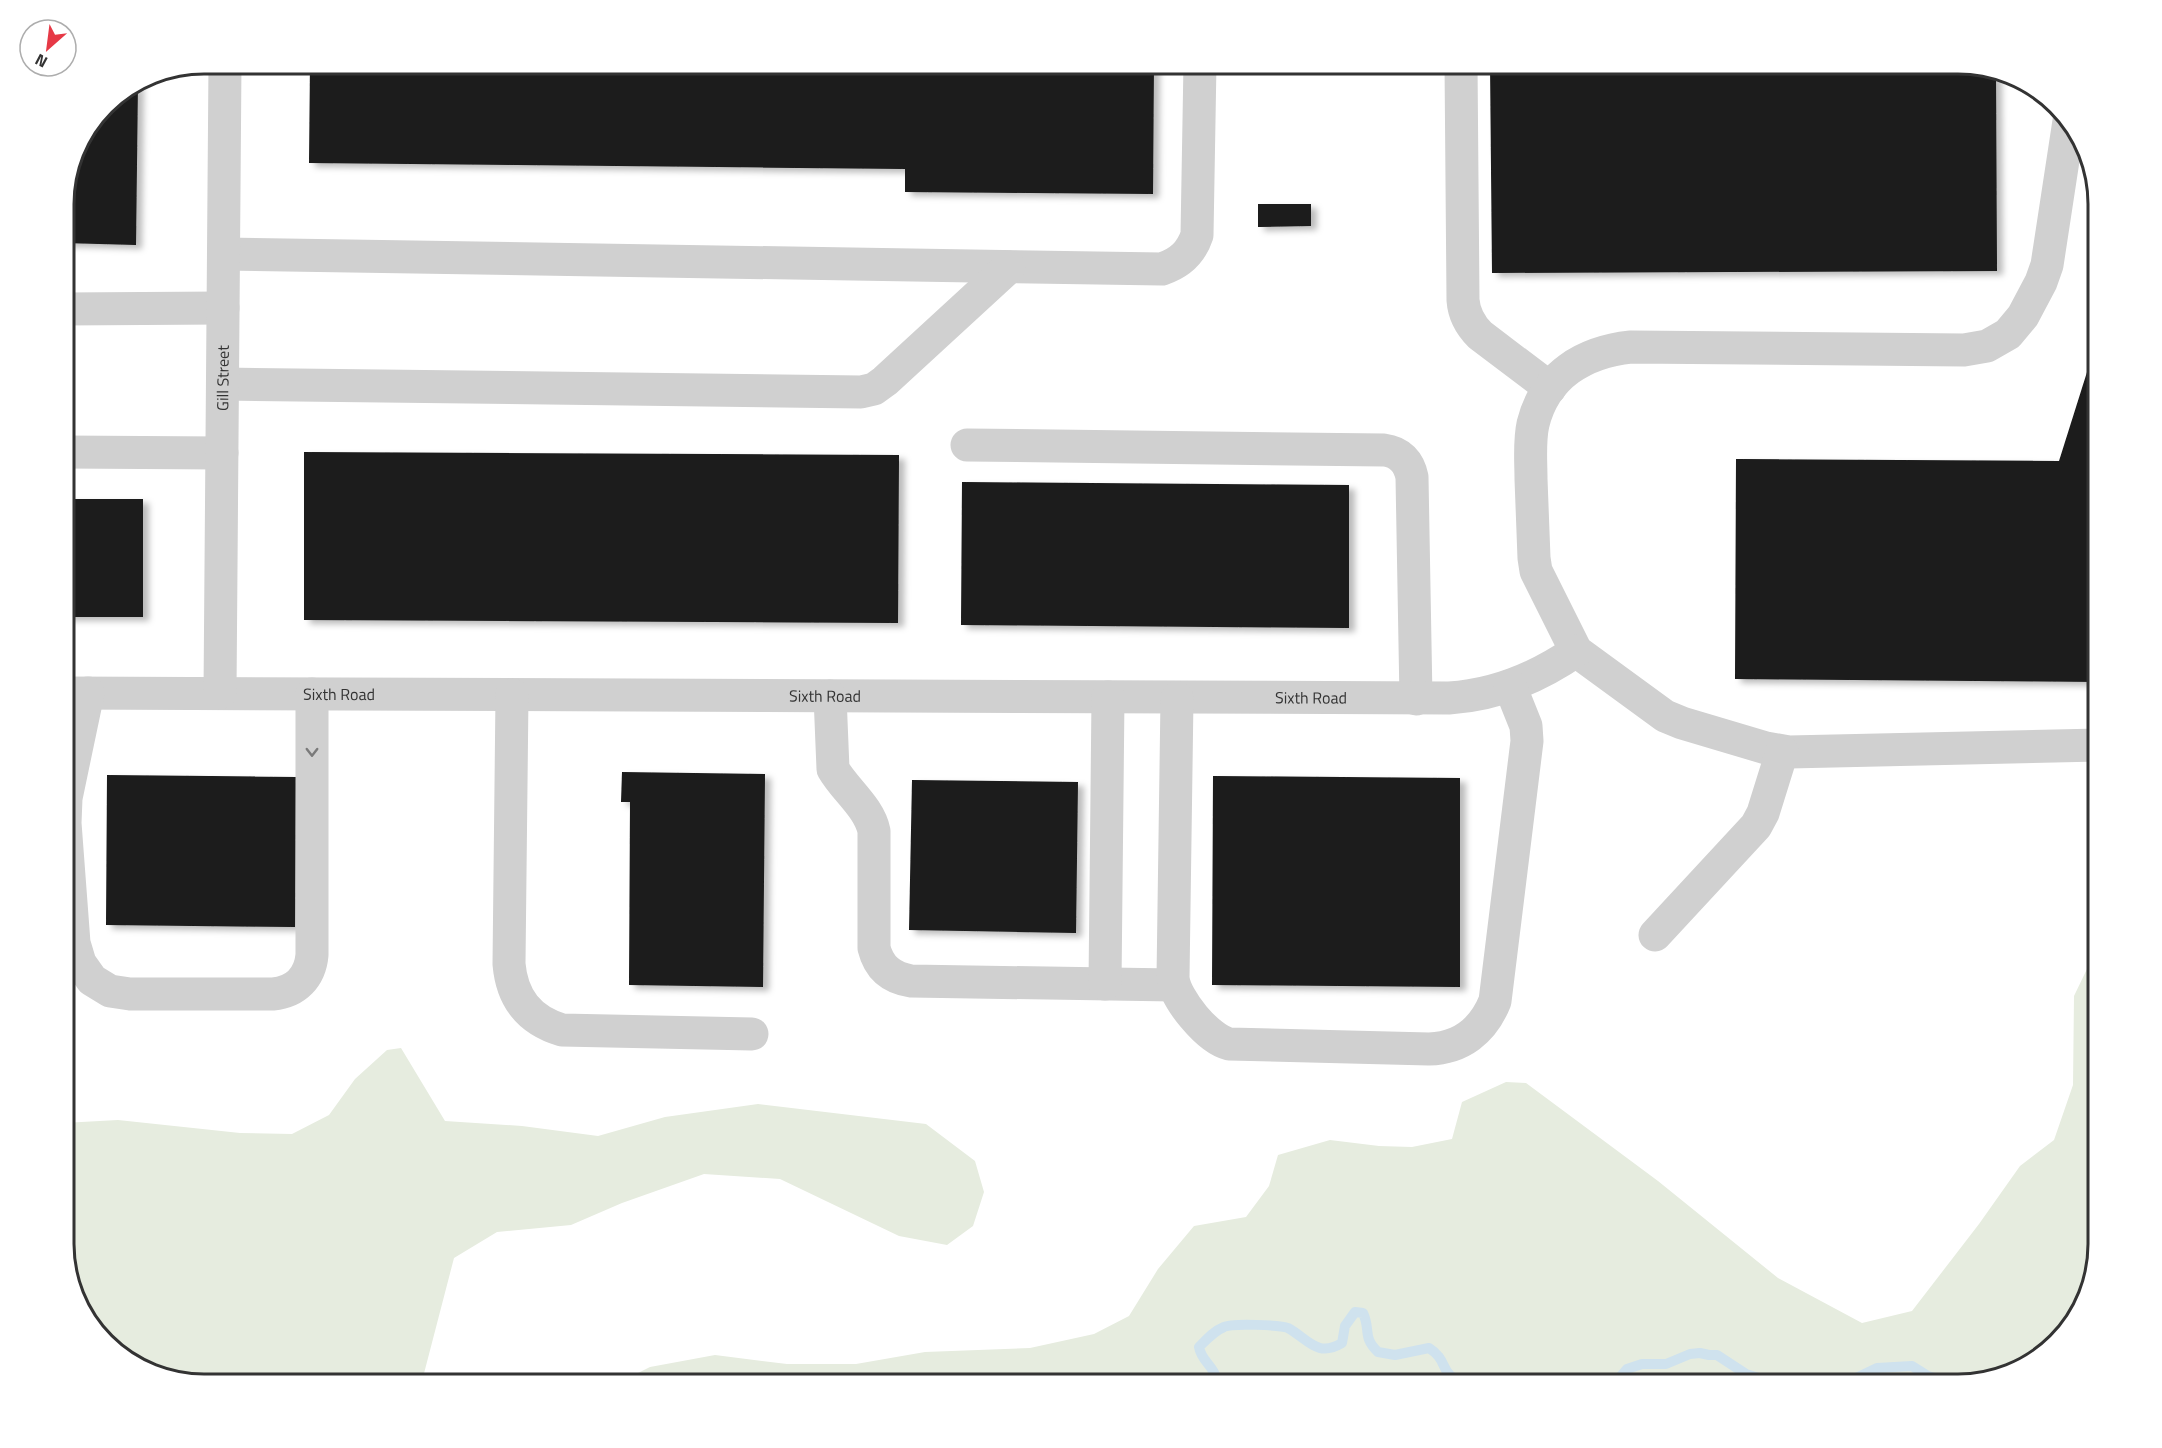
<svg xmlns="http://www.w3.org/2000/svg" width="2162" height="1448" font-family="'Titillium Web',sans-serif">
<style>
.green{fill:#e6ecdf}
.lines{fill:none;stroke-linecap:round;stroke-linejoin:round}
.stream{stroke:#cfe2ee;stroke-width:10}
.building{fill:#1a1a1a;filter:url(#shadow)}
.minor{stroke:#d0d0d0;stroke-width:33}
.oneway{stroke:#7a7a7a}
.labels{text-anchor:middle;stroke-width:6;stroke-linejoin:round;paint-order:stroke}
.street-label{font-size:16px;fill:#333;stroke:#fff}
.rim{fill:none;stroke:#333;stroke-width:3}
</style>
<defs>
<filter id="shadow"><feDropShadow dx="6" dy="4" stdDeviation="3" flood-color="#0004"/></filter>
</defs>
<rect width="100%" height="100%" fill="#fff"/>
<!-- green -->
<path class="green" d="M 2099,944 L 2099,1245 L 2075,1323 L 2021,1370 L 1959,1385 L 614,1385 L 650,1367 L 715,1355 L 787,1364 L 856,1364 L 925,1352 L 1030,1348 L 1094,1334 L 1129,1316 L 1158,1269 L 1194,1226 L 1246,1217 L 1269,1186 L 1278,1155 L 1330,1140 L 1379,1146 L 1412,1147 L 1452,1139 L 1462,1102 L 1506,1082 L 1526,1083 L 1658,1181 L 1778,1278 L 1862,1323 L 1912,1311 L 1979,1224 L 2020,1166 L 2054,1140 L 2073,1085 L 2074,996 Z
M 401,1048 L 445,1121 L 522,1126 L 598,1136 L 665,1117 L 758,1104 L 926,1124 L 975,1161 L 984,1192 L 973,1226 L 947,1245 L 899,1236 L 780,1179 L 704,1174 L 622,1203 L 571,1225 L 497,1232 L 454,1258 L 421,1385 L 204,1385 L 125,1361 L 82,1314 L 63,1253 L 63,1123 L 118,1120 L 240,1133 L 292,1134 L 329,1115 L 355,1079 L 387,1050 Z"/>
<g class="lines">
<!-- stream -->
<path class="stream" d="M 1212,1385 L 1216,1377 C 1212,1365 1201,1360 1199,1347 C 1207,1339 1214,1331 1224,1327 C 1231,1323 1281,1325 1288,1328 C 1308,1339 1317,1358 1342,1343 L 1345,1326 L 1355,1312 L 1363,1313 C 1371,1330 1362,1337 1378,1352 L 1395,1355 L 1429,1348 C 1451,1362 1436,1375 1469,1385
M 1619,1385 L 1621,1376 L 1627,1369 L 1642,1364 L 1666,1364 L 1690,1354 L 1700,1353 L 1709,1355 L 1717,1355 L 1746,1374 L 1771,1382 L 1788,1384 L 1805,1381 L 1842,1381 L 1854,1379 L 1877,1368 L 1912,1366 L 1928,1376 L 1957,1385"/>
</g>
<!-- building -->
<path class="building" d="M 310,63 L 1154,63 L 1153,194 L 905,192 L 905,169 L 309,163 Z
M 1490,63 L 1958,63 L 1996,75 L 1997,271 L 1492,273 Z
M 138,82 L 136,245 L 63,243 L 63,195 L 77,142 L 104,104 Z
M 1258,204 L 1311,204 L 1311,226 L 1258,227 Z
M 2099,334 L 2099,682 L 1735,679 L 1736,459 L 2059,461 Z
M 304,452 L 899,455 L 898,623 L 304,620 Z
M 962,482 L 1349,485 L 1349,628 L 961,625 Z
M 63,499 L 143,499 L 143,617 L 63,617 Z
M 622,772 L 765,774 L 763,987 L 629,985 L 630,802 L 621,802 Z
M 107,775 L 296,777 L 295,927 L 106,925 Z
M 1213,776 L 1460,778 L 1460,987 L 1212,985 Z
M 912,780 L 1078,782 L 1076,933 L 909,930 Z"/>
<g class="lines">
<!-- minor -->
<g class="minor">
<path d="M 1461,63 L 1463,300 C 1464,314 1470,325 1480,335 L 1550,388"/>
<path d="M 2069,121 L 2047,265 L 2041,282 L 2023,316 L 2008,334 L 1987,346 L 1964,350 L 1631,347 C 1584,352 1545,375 1533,424 C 1529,442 1531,461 1531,479 C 1532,505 1533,531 1534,558 L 1536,571 L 1576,651 L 1665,716 L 1682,723 L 1766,748 L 1789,752 L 2099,745"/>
<path d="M 224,254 L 1162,269 C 1180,263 1191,253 1197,235 L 1200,63"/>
<path d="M 63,309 L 223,308"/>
<path d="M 223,384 L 861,392 L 874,389 L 885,381 L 1009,267"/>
<path d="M 967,445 L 1384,450 C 1400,452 1409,462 1412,477 L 1416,699"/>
<path d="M 63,452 L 222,453"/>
<path id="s1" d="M 63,693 L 1449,698 C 1496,695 1537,678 1576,651"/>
<path d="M 88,693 L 66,798 L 65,823 L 74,943 L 80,963 L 92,980 L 110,991 L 130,994 L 273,994 C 296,992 310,977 312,955 L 312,694"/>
<path id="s2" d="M 220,693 L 225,63"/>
<path d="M 512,695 L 509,964 C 512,998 529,1020 562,1030 L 752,1034"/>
<path d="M 830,696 L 833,769 C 845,790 869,807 874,831 L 874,948 C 879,968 892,978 911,981 L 1174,985"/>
<path d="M 1177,698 L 1173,978 C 1175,999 1208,1039 1229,1044 L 1429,1049 C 1461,1048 1483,1031 1495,1001 L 1527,741 L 1526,726 L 1510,686"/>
<path d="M 1655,935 L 1756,826 L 1763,813 L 1782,752"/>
<path d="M 1105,984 L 1108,697"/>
</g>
</g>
<!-- one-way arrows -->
<defs><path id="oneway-chevron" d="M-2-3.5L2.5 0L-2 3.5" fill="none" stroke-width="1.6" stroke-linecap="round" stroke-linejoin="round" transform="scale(1.5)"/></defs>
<use class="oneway" href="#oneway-chevron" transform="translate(312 752) rotate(90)"/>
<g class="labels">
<!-- street labels -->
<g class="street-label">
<text dy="6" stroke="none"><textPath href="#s2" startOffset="315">Gill Street</textPath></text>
<text dy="6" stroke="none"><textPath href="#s1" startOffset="276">Sixth Road</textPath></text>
<text dy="6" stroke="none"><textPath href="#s1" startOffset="762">Sixth Road</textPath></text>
<text dy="6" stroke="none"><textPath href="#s1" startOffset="1248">Sixth Road</textPath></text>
</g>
</g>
<!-- crop -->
<path d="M0 0H2162V1448H0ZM204 74H1958A130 130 0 0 1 2088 204V1244A130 130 0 0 1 1958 1374H204A130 130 0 0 1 74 1244V204A130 130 0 0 1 204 74Z" fill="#fff" fill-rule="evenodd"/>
<path class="rim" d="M204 74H1958A130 130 0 0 1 2088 204V1244A130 130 0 0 1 1958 1374H204A130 130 0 0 1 74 1244V204A130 130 0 0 1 204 74Z"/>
<!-- north arrow -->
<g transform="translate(48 48) rotate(208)"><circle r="28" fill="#ffffff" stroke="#adadad" stroke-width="1.5"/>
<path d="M0-4.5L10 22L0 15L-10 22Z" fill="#e63946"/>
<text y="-9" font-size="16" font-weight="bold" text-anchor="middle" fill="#333333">N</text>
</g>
</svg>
